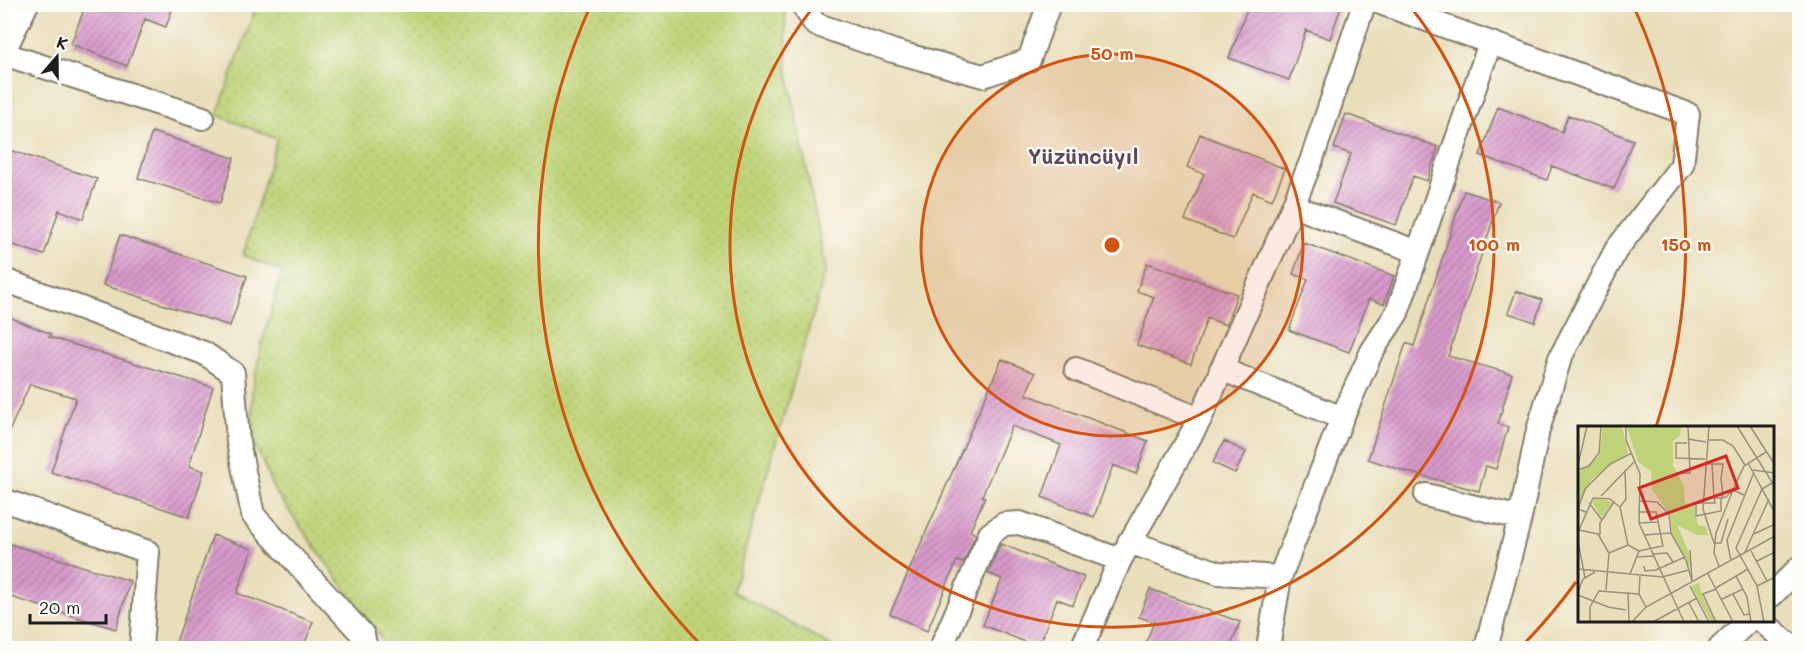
<svg xmlns="http://www.w3.org/2000/svg" width="1804" height="653" font-family="Mali,sans-serif">
<style>
.grass{fill:url(#grass-dots);stroke:#6d784a;stroke-width:1.5}
.building{fill:url(#building-hatch)}
.lines{fill:none;stroke-linecap:round;stroke-linejoin:round}
.street-casing{stroke:#827d6b;stroke-width:26}
.street{stroke:#fff;stroke-width:22}
.ring{fill:none;stroke:#d4530e;stroke-width:3}
.labels{text-anchor:middle;stroke-width:4.5;stroke-linejoin:round;paint-order:stroke}
.district-label{font-size:21px;font-weight:bold;fill:#5e4859;stroke:#fdfcf7}
.inset-road{fill:none;stroke:#97907b;stroke-width:1.5}
.view{fill:#d62828;fill-opacity:0.15;stroke:#d62828;stroke-width:3}
.inset-edge{fill:none;stroke:#1c1c1c;stroke-width:3}
.centre{fill:#d4530e;stroke:#fdfcf7;stroke-width:3}
.ring-label{font-size:18px;text-anchor:middle;font-weight:bold;fill:#d4530e;stroke:#fdfcf7;stroke-width:4.5;stroke-linejoin:round;paint-order:stroke}
</style>
<defs>
<pattern id="grass-dots" width="8" height="8" patternUnits="userSpaceOnUse" patternTransform="scale(1.5)"><rect width="8" height="8" fill="#bed377"/><path d="M2 2h.1M6 6h.1" fill="none" stroke="#a3b566" stroke-width="1.8" stroke-linecap="round"/></pattern>
<pattern id="building-hatch" width="6" height="6" patternUnits="userSpaceOnUse" patternTransform="scale(1.5)"><rect width="6" height="6" fill="#d89acb"/><path d="M-1 1l2-2M0 6l6-6M5 7l2-2" fill="none" stroke="#ae7da4"/></pattern>
</defs>
<rect width="100%" height="100%" fill="#fdfcf7"/>
<filter id="ink" filterUnits="userSpaceOnUse"><feTurbulence type="fractalNoise" baseFrequency=".0167" numOctaves="2"/><feDisplacementMap in="SourceGraphic" scale="12" xChannelSelector="R" yChannelSelector="G"/><feConvolveMatrix kernelMatrix="1 2 1 2 8 2 1 2 1" color-interpolation-filters="sRGB"/></filter>
<filter id="wash" filterUnits="userSpaceOnUse"><feTurbulence type="fractalNoise" baseFrequency=".008" numOctaves="4" result="noise"/><feDisplacementMap in="SourceGraphic" scale="24" xChannelSelector="R" yChannelSelector="G"/><feGaussianBlur stdDeviation="1.35" result="paint"/><feColorMatrix in="noise" values="0 0 0 0 0 0 0 0 0 0 0 0 0 0 0 0 0 1.4 0 .05"/><feComposite in="paint" operator="in"/></filter>
<g filter="url(#wash)">
<rect width="100%" height="100%" fill="#e9deba"/>
<!-- grass -->
<path class="grass" d="M 257,4 L 785,5 L 787,68 L 826,270 L 733,591 L 835,648 L 383,648 L 382,640 L 274,490 L 253,439 L 252,392 L 262,343 L 282,272 L 243,255 L 277,139 L 217,115 Z"/>
<g id="blocks">
<!-- building -->
<path class="building" d="M 86,4 L 174,4 L 166,27 L 145,19 L 127,66 L 71,44 Z
M 1249,4 L 1342,4 L 1330,39 L 1306,30 L 1289,80 L 1229,58 Z
M 1498,107 L 1562,132 L 1568,115 L 1633,140 L 1614,189 L 1552,166 L 1547,180 L 1480,155 Z
M 1346,114 L 1438,147 L 1427,181 L 1413,176 L 1396,225 L 1333,203 L 1351,154 L 1334,148 Z
M 152,132 L 234,158 L 220,203 L 138,178 Z
M 1200,134 L 1285,169 L 1272,200 L 1253,192 L 1233,239 L 1185,220 L 1204,174 L 1187,167 Z
M 4,148 L 97,179 L 83,219 L 59,210 L 44,255 L 4,242 Z
M 1464,191 L 1499,202 L 1448,356 L 1512,374 L 1498,424 L 1508,427 L 1496,469 L 1486,466 L 1479,491 L 1404,471 L 1368,459 L 1406,343 L 1414,346 Z
M 120,235 L 247,276 L 230,326 L 103,285 Z
M 1304,243 L 1394,276 L 1384,304 L 1369,299 L 1349,352 L 1289,330 L 1308,279 L 1293,274 Z
M 1147,263 L 1237,294 L 1226,325 L 1207,318 L 1191,364 L 1137,345 L 1154,297 L 1137,291 Z
M 1516,291 L 1542,300 L 1535,322 L 1508,313 Z
M 4,315 L 51,334 L 49,337 L 213,387 L 189,466 L 204,471 L 189,517 L 51,472 L 76,398 L 30,384 L 4,443 Z
M 1002,359 L 1035,373 L 1026,394 L 1148,441 L 1136,474 L 1113,465 L 1094,517 L 1042,497 L 1061,445 L 1012,426 L 982,496 L 985,497 L 970,531 L 976,534 L 963,563 L 957,561 L 927,631 L 890,614 Z
M 1224,441 L 1246,452 L 1235,473 L 1213,463 Z
M 213,535 L 252,549 L 237,593 L 313,622 L 303,648 L 174,648 Z
M 4,542 L 130,581 L 116,629 L 4,595 Z
M 1001,544 L 1084,577 L 1073,605 L 1057,599 L 1038,647 L 983,625 L 1002,579 L 988,573 Z
M 1150,589 L 1240,622 L 1230,648 L 1144,648 L 1154,622 L 1139,617 Z"/>
</g>
</g>
<g filter="url(#ink)">
<use href="#blocks" fill-opacity="0" stroke="#827d6b" stroke-width="1.5"/>
<g class="lines">
<defs>
<path id="street" d="M 802,4 L 815,24 L 893,51 L 983,76 L 1029,60 L 1049,4
M 1383,4 L 1688,114 L 1682,165 L 1616,250 L 1560,358 L 1538,430 L 1520,518 L 1486,648
M 4,51 L 27,4
M 4,54 L 203,118
M 1293,206 L 1418,252
M 4,280 L 204,353 L 233,373 L 238,442 L 253,515 L 363,635 L 366,648
M 1076,369 L 1200,419
M 1221,369 L 1342,418
M 1426,495 L 1520,518
M 4,500 L 148,552 L 141,648
M 1129,542 L 1219,573 L 1280,577
M 1772,595 L 1800,567
M 1763,622 L 1793,648
M 941,648 L 990,534 L 1004,524 L 1020,523 L 1120,560
M 1082,648 L 1120,560 L 1200,419 L 1293,206 L 1312,159 L 1364,4
M 1268,648 L 1280,577 L 1342,418 L 1372,351 L 1397,313 L 1490,43
M 1720,648 L 1747,622"/>
</defs>
<!-- street casing -->
<use href="#street" class="street-casing"/>
<!-- street -->
<use href="#street" class="street"/>
</g>
</g>
<!-- distance rings -->
<circle cx="1112" cy="245" r="191" fill="#d4530e" fill-opacity=".12"/>
<g class="ring">
<circle cx="1112" cy="245" r="191"/>
<path d="M1409 5A382 382 0 1 1 815 5"/>
<path d="M1576 582A574 574 0 0 1 1521 647M703 647A574 574 0 0 1 590 7M1634 7A574 574 0 0 1 1656 427"/>
</g>
<g class="labels">
<!-- district labels -->
<g class="district-label">
<text x="1083" y="164">Yüzüncüyıl</text>
</g>
</g>
<!-- overview -->
<g transform="translate(1578 426)">
<rect width="196" height="196" fill="#e9deba"/>
<path d="M 103,0 L 102,10 L 95,15 L 95,39 L 106,60 L 107,77 L 116,79 L 120,99 L 128,101 L 130,109 L 119,109 L 99,99 L 112,129 L 112,142 L 94,108 L 92,88 L 74,64 L 73,45 L 60,36 L 49,1 Z" fill="#bed377"/>
<path d="M 25,0 L 44,0 L 50,27 L 13,54 L 0,81 L 1,46 L 21,30 ZM 17,72 L 35,76 L 24,92 L 14,76 ZM 121,157 L 126,174 L 138,196 L 133,196 L 113,160 Z" fill="#bed377"/>
<path class="inset-road" d="M 48,0 L 48,14 L 62,48 L 61,97 L 106,196M 131,0 L 125,83 L 136,117 L 143,117 L 150,93M 159,0 L 197,61M 172,0 L 197,39M 110,13 L 128,16M 130,14 L 145,14 L 155,20 L 167,39M 109,17 L 98,17 L 98,32 L 127,33M 170,37 L 197,87M 127,38 L 145,38 L 143,52 L 145,69 L 143,72 L 143,85 L 118,90 L 118,77 L 137,77 L 136,72 L 143,72 L 148,71 L 155,64 L 166,69M 134,38 L 136,72M 0,39 L 9,0M 0,44 L 11,40 L 21,27 L 23,0M 175,44 L 197,47M 99,47 L 112,47 L 110,0M 23,70 L 57,35M 62,75 L 79,76 L 91,88 L 93,107 L 108,134 L 114,155M 11,77 L 24,94M 42,81 L 50,119 L 61,125M 42,81 L 48,73 L 47,44M 8,86 L 0,83 L 7,63 L 32,38 L 54,27M 61,97 L 80,96M 1,104 L 20,108 L 31,127 L 28,164M 1,104 L 15,72 L 32,73 L 42,81M 176,108 L 197,98M 22,109 L 22,97 L 36,76M 66,109 L 93,107M 0,115 L 7,152M 112,124 L 114,154M 173,125 L 189,155M 167,126 L 191,73M 31,127 L 50,119M 74,128 L 89,127 L 95,136M 58,131 L 76,130M 153,135 L 149,114 L 176,46M 179,135 L 197,126M 66,140 L 67,145 L 78,144 L 107,131M 141,140 L 136,127 L 138,107 L 155,64 L 166,40 L 188,26M 0,143 L 84,151 L 111,144M 52,148 L 61,125 L 85,120 L 78,86 L 60,86M 130,148 L 155,196M 62,150 L 61,168 L 68,181M 158,150 L 169,171 L 173,196M 112,160 L 131,196M 179,160 L 197,151M 138,162 L 170,143M 138,163 L 125,168 L 138,196M 0,166 L 5,153 L 17,146M 50,166 L 51,196M 155,168 L 166,189 L 171,188M 0,169 L 30,181 L 48,184M 144,173 L 165,163M 111,177 L 121,196M 12,196 L 12,181 L 21,165 L 61,168M 54,196 L 68,181 L 197,110M 75,196 L 119,172M 186,196 L 179,160 L 158,122 L 184,63 L 194,57"/>
<path class="view" d="M 148,30 L 160,62 L 73,93 L 61,62 Z"/>
<rect width="196" height="196" class="inset-edge"/>
</g>
<circle cx="1112" cy="245" r="9" class="centre"/>
<g class="ring-label">
<text x="1112" y="60">50 m</text>
<text x="1494" y="251">100 m</text>
<text x="1686" y="251">150 m</text>
</g>
<!-- margin -->
<rect width="1804" height="653" fill="none" stroke="#fdfcf7" stroke-width="24"/>
<!-- north arrow -->
<g transform="translate(57 57) rotate(20)" stroke="#fdfcf7" stroke-width="4.5" paint-order="stroke">
<path d="M0-4.5L10 22L0 15L-10 22Z" fill="#1c1c1c"/>
<text y="-9" font-size="16" font-weight="bold" text-anchor="middle" fill="#1c1c1c">K</text>
</g>
<!-- scale -->
<path d="M30 614v9h76v-9" fill="none" stroke="#1c1c1c" stroke-width="3"/>
<text x="39" y="614" font-size="18" fill="#1c1c1c" stroke="#fdfcf7" stroke-width="4.5" paint-order="stroke">20 m</text>
</svg>
